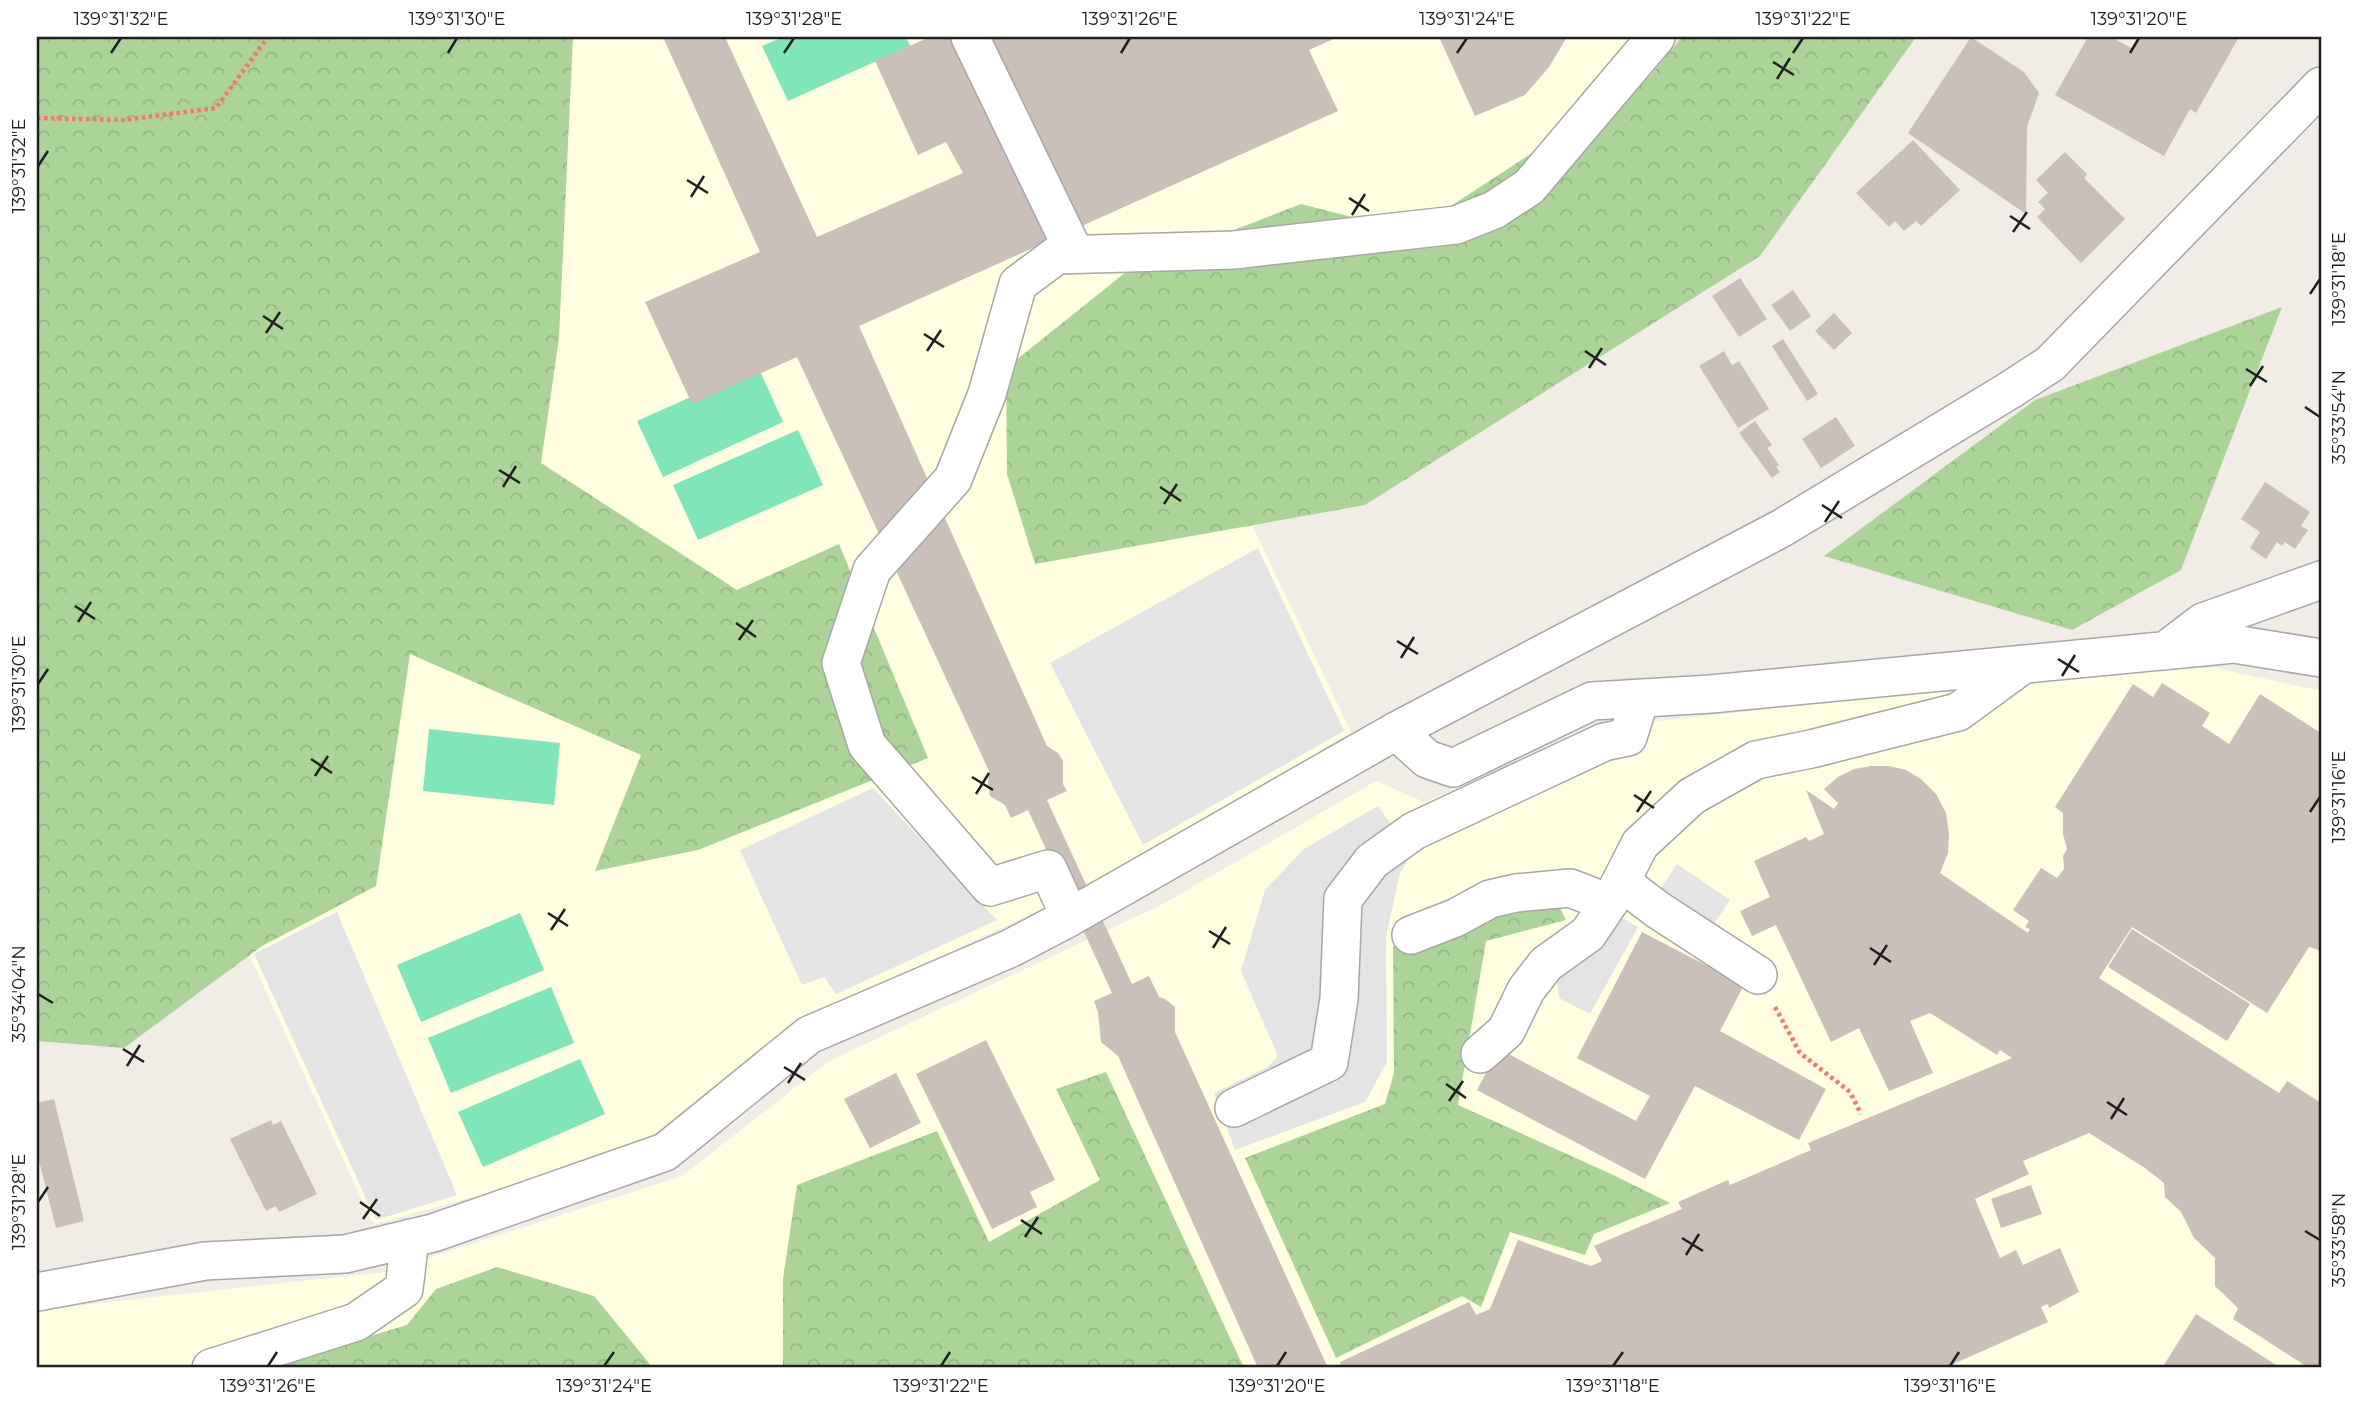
<svg xmlns="http://www.w3.org/2000/svg" width="2358" height="1405" font-family="Montserrat,sans-serif">
<style>
.education{fill:#fffee1}
.forest{fill:url(#forest-crowns)}
.pitch{fill:#7ee6b9}
.parking{fill:#e4e4e4}
.building{fill:#cabfb9}
.lines{fill:none;stroke-linecap:round;stroke-linejoin:round}
.minor-casing{stroke:#a7a7a7;stroke-width:40}
.path{stroke:#ff7269;stroke-width:4.5;stroke-dasharray:3.5 3.5;stroke-linecap:butt}
.minor{stroke:#fff;stroke-width:37}
.ticks{fill:none;stroke:#202020;stroke-width:2.5}
.neatline{fill:none;stroke:#202020;stroke-width:2.5}
.ticks-label{font-size:18px;text-anchor:middle;fill:#202020}
</style>
<defs>
<pattern id="forest-crowns" width="20" height="18" patternUnits="userSpaceOnUse" patternTransform="scale(1.75)"><rect width="20" height="18" fill="#acd498"/><path d="M2 6a3 3 0 1 1 6 0M12 15a3 3 0 1 1 6 0" fill="none" stroke="#94b683"/></pattern>
</defs>
<rect width="100%" height="100%" fill="#f1ede6"/>
<!-- education -->
<path class="education" d="M 512,37 L 1672,37 L 1259,475 L 1254,529 L 1351,732 L 1105,880 L 808,1017 L 648,1139 L 506,1188 L 375,1224 L 371,1220 L 205,859 Z
M 2215,668 L 2321,691 L 2321,1368 L 37,1368 L 37,1310 L 385,1272 L 682,1176 L 829,1061 L 1161,905 L 1376,781 L 1424,802 L 1611,726 L 2146,669 Z"/>
<!-- forest -->
<path class="forest" d="M 37,37 L 573,37 L 559,338 L 541,463 L 737,590 L 839,544 L 928,758 L 698,850 L 595,871 L 641,755 L 410,654 L 376,886 L 262,946 L 124,1048 L 37,1041 Z
M 1682,37 L 1916,37 L 1760,256 L 1365,505 L 1035,564 L 1007,474 L 1006,368 L 1126,272 L 1301,204 L 1411,232 L 1650,76 Z
M 2282,307 L 2181,570 L 2072,630 L 1824,556 L 2035,400 Z
M 1554,896 L 1566,920 L 1486,941 L 1458,1105 L 1609,1173 L 1670,1203 L 1594,1234 L 1585,1255 L 1510,1232 L 1481,1307 L 1462,1296 L 1336,1358 L 1245,1158 L 1385,1104 L 1394,1073 L 1393,946 L 1414,945 Z
M 1106,1072 L 1244,1368 L 783,1368 L 783,1279 L 797,1185 L 937,1131 L 989,1242 L 1100,1180 L 1056,1089 Z
M 497,1267 L 594,1296 L 653,1368 L 263,1368 L 407,1325 L 436,1289 Z"/>
<!-- pitch -->
<path class="pitch" d="M 783,37 L 906,37 L 910,46 L 788,101 L 762,46 Z
M 758,367 L 783,422 L 663,477 L 637,421 Z
M 798,430 L 823,485 L 698,540 L 673,485 Z
M 429,729 L 560,743 L 554,805 L 423,791 Z
M 520,913 L 544,970 L 421,1022 L 397,965 Z
M 551,987 L 574,1043 L 451,1093 L 428,1038 Z
M 580,1059 L 605,1114 L 483,1167 L 458,1112 Z"/>
<!-- parking -->
<path class="parking" d="M 1258,548 L 1344,731 L 1143,845 L 1050,663 Z
M 873,788 L 997,920 L 836,994 L 824,977 L 802,985 L 740,850 Z
M 1378,806 L 1412,853 L 1400,873 L 1386,937 L 1387,1062 L 1365,1102 L 1235,1150 L 1214,1093 L 1268,1067 L 1278,1056 L 1241,971 L 1265,890 L 1304,849 Z
M 1677,864 L 1730,900 L 1710,930 L 1657,895 Z
M 1587,898 L 1638,927 L 1590,1014 L 1559,998 L 1555,963 Z
M 337,912 L 457,1195 L 376,1220 L 254,954 Z"/>
<!-- building -->
<path class="building" d="M 663,37 L 725,37 L 817,237 L 963,173 L 946,142 L 918,155 L 875,61 L 930,37 L 1338,37 L 1309,50 L 1338,111 L 859,326 L 1047,746 L 1058,753 L 1063,761 L 1063,784 L 1067,791 L 1047,800 L 1132,984 L 1149,976 L 1159,997 L 1165,999 L 1175,1007 L 1175,1032 L 1328,1368 L 1258,1368 L 1118,1056 L 1101,1042 L 1098,1012 L 1094,1001 L 1112,993 L 1028,810 L 1011,818 L 1005,805 L 990,796 L 988,783 L 989,771 L 797,357 L 692,404 L 645,302 L 760,252 Z
M 1439,37 L 1567,37 L 1549,67 L 1525,95 L 1475,116 Z
M 1971,37 L 2024,72 L 2039,93 L 2027,127 L 2026,214 L 1908,133 Z
M 2088,37 L 2111,37 L 2133,49 L 2140,37 L 2239,37 L 2196,113 L 2190,109 L 2164,156 L 2055,95 Z
M 1913,140 L 1960,190 L 1921,226 L 1916,221 L 1904,231 L 1895,221 L 1889,227 L 1856,193 Z
M 2065,152 L 2087,174 L 2084,178 L 2125,219 L 2081,263 L 2037,217 L 2045,209 L 2038,202 L 2048,193 L 2036,180 Z
M 1740,278 L 1767,319 L 1739,337 L 1712,296 Z
M 1793,290 L 1811,316 L 1790,331 L 1771,305 Z
M 1834,313 L 1852,333 L 1834,350 L 1815,331 Z
M 1783,339 L 1818,394 L 1807,401 L 1772,346 Z
M 1724,351 L 1732,365 L 1739,361 L 1769,409 L 1738,428 L 1699,366 Z
M 1836,417 L 1855,446 L 1821,468 L 1802,439 Z
M 1755,421 L 1772,445 L 1767,448 L 1779,465 L 1776,467 L 1780,472 L 1772,478 L 1739,433 Z
M 2265,482 L 2310,512 L 2301,526 L 2308,530 L 2295,549 L 2285,542 L 2282,546 L 2277,542 L 2266,559 L 2250,548 L 2260,532 L 2241,519 Z
M 2162,683 L 2210,713 L 2202,726 L 2229,744 L 2260,694 L 2321,733 L 2321,951 L 2309,947 L 2267,1013 L 2132,927 L 2099,978 L 2279,1093 L 2287,1081 L 2321,1103 L 2321,1368 L 2309,1368 L 2233,1319 L 2238,1308 L 2215,1286 L 2215,1258 L 2194,1238 L 2181,1212 L 2165,1197 L 2164,1183 L 2145,1168 L 2089,1133 L 2023,1161 L 2029,1174 L 1975,1199 L 2000,1258 L 2016,1250 L 2023,1265 L 2060,1248 L 2079,1292 L 2049,1308 L 2048,1304 L 2041,1307 L 2048,1322 L 1944,1368 L 1343,1368 L 1340,1362 L 1469,1302 L 1476,1315 L 1490,1309 L 1518,1240 L 1591,1266 L 1602,1261 L 1594,1246 L 1682,1209 L 1678,1202 L 1728,1180 L 1730,1185 L 1811,1150 L 1808,1143 L 2012,1058 L 2000,1050 L 1997,1055 L 1930,1013 L 1910,1021 L 1933,1073 L 1889,1091 L 1859,1028 L 1831,1042 L 1776,925 L 1752,936 L 1740,911 L 1770,897 L 1754,861 L 1806,837 L 1809,841 L 1824,834 L 1806,790 L 1834,809 L 1838,803 L 1824,789 L 1838,777 L 1854,769 L 1871,766 L 1889,766 L 1906,770 L 1921,779 L 1936,794 L 1946,813 L 1949,833 L 1948,853 L 1940,873 L 2028,933 L 2030,929 L 2025,927 L 2029,921 L 2013,910 L 2041,868 L 2057,878 L 2064,869 L 2063,856 L 2067,849 L 2063,834 L 2063,813 L 2055,807 L 2133,684 L 2153,697 Z
M 2132,929 L 2250,1004 L 2227,1041 L 2108,967 Z
M 1642,932 L 1744,985 L 1720,1031 L 1826,1089 L 1799,1140 L 1695,1086 L 1645,1179 L 1477,1090 L 1499,1049 L 1636,1121 L 1650,1096 L 1577,1058 Z
M 986,1040 L 1055,1180 L 1030,1192 L 1037,1207 L 992,1229 L 916,1074 Z
M 896,1073 L 921,1123 L 870,1148 L 844,1099 Z
M 54,1099 L 84,1221 L 56,1228 L 37,1153 L 37,1103 Z
M 271,1120 L 273,1125 L 281,1121 L 317,1194 L 279,1212 L 276,1206 L 266,1211 L 230,1139 Z
M 2031,1185 L 2042,1214 L 2001,1228 L 1991,1199 Z
M 2196,1314 L 2281,1368 L 2162,1368 Z"/>
<g class="lines">
<defs>
<path id="minor" d="M 970,37 L 1075,254
M 2165,651 L 2203,622 L 2321,580
M 1396,731 L 1427,759 L 1453,768 L 1592,701 L 1711,694 L 2234,644 L 2321,658
M 1621,882 L 1658,910 L 1758,975
M 1070,917 L 1048,869 L 990,887 L 867,745 L 841,663 L 872,570 L 953,479 L 987,394 L 1018,284 L 1057,255 L 1234,250 L 1456,225 L 1494,210 L 1529,187 L 1656,37
M 1411,935 L 1455,918 L 1490,899 L 1516,893 L 1570,888 L 1609,903
M 1480,1054 L 1506,1031 L 1526,990 L 1546,964 L 1588,934 L 1614,895 L 1640,844 L 1692,796 L 1756,760 L 1811,749 L 1958,712 L 2021,666
M 1234,1108 L 1329,1062 L 1339,999 L 1343,899 L 1372,861 L 1414,831 L 1604,742 L 1628,737 L 1640,699
M 37,1292 L 205,1261 L 345,1254 L 433,1233 L 665,1152 L 809,1035 L 1011,948 L 1070,917 L 1396,731 L 1782,528 L 2010,390 L 2050,364 L 2321,86
M 211,1368 L 356,1322 L 404,1289 L 410,1238"/>
</defs>
<!-- minor casing -->
<use href="#minor" class="minor-casing"/>
<!-- path -->
<path class="path" d="M 37,118 L 124,120 L 216,108 L 268,37
M 1775,1007 L 1800,1053 L 1850,1092 L 1861,1114"/>
<!-- minor -->
<use href="#minor" class="minor"/>
</g>
<!-- ticks -->
<path class="ticks" d="M 111,53 L 121,38M 448,53 L 457,38M 784,53 L 794,38M 1121,53 L 1130,38M 1457,53 L 1467,38M 1793,53 L 1803,38M 2130,53 L 2139,38M 1773,62 L 1794,75M 1777,79 L 1790,58M 38,166 L 48,151M 687,180 L 708,193M 691,197 L 704,176M 1349,198 L 1369,211M 1352,215 L 1365,194M 2010,216 L 2030,229M 2013,232 L 2027,212M 2310,294 L 2320,279M 263,316 L 283,329M 266,333 L 280,312M 924,334 L 944,347M 927,351 L 941,330M 1585,351 L 1606,365M 1589,368 L 1602,348M 2246,369 L 2267,382M 2250,386 L 2263,366M 2305,407 L 2320,417M 499,470 L 520,483M 503,487 L 516,466M 1160,487 L 1181,501M 1164,504 L 1177,484M 1822,505 L 1842,518M 1825,522 L 1839,501M 75,606 L 95,619M 78,622 L 91,602M 736,623 L 756,637M 739,640 L 753,620M 1397,641 L 1418,654M 1401,658 L 1414,637M 2058,659 L 2079,672M 2062,676 L 2075,655M 38,684 L 48,669M 311,759 L 332,773M 315,776 L 328,756M 972,777 L 993,790M 976,794 L 989,773M 1634,795 L 1654,808M 1637,812 L 1651,791M 2310,812 L 2320,797M 548,913 L 568,926M 551,930 L 565,909M 1209,931 L 1230,944M 1213,948 L 1226,927M 1870,948 L 1891,962M 1874,965 L 1887,945M 38,994 L 53,1003M 123,1049 L 144,1062M 127,1066 L 140,1045M 784,1067 L 805,1080M 788,1083 L 801,1063M 1446,1084 L 1466,1098M 1449,1101 L 1463,1081M 2107,1102 L 2127,1115M 2111,1119 L 2124,1098M 38,1202 L 48,1187M 360,1202 L 380,1216M 363,1219 L 377,1199M 1021,1220 L 1042,1234M 2305,1231 L 2320,1240M 1025,1237 L 1038,1217M 1682,1238 L 1703,1251M 1686,1255 L 1699,1234M 268,1366 L 277,1352M 604,1366 L 614,1352M 941,1366 L 950,1352M 1277,1366 L 1286,1352M 1613,1366 L 1623,1352M 1950,1366 L 1959,1352"/>
<!-- border -->
<rect width="2358" height="1405" fill="none" stroke="#ffffff" stroke-width="77"/>
<rect x="38" y="38" width="2282" height="1328" class="neatline"/>
<g class="ticks-label">
<text x="121" y="25">139°31'32"E</text>
<text x="457" y="25">139°31'30"E</text>
<text x="794" y="25">139°31'28"E</text>
<text x="1130" y="25">139°31'26"E</text>
<text x="1467" y="25">139°31'24"E</text>
<text x="1803" y="25">139°31'22"E</text>
<text x="2139" y="25">139°31'20"E</text>
<text transform="translate(19 166) rotate(-90)" y="6">139°31'32"E</text>
<text transform="translate(2339 279) rotate(-90)" y="6">139°31'18"E</text>
<text transform="translate(2339 417) rotate(-90)" y="6">35°33'54"N</text>
<text transform="translate(19 684) rotate(-90)" y="6">139°31'30"E</text>
<text transform="translate(2339 797) rotate(-90)" y="6">139°31'16"E</text>
<text transform="translate(19 994) rotate(-90)" y="6">35°34'04"N</text>
<text transform="translate(19 1202) rotate(-90)" y="6">139°31'28"E</text>
<text transform="translate(2339 1240) rotate(-90)" y="6">35°33'58"N</text>
<text x="268" y="1392">139°31'26"E</text>
<text x="604" y="1392">139°31'24"E</text>
<text x="941" y="1392">139°31'22"E</text>
<text x="1277" y="1392">139°31'20"E</text>
<text x="1613" y="1392">139°31'18"E</text>
<text x="1950" y="1392">139°31'16"E</text>
</g>
</svg>
